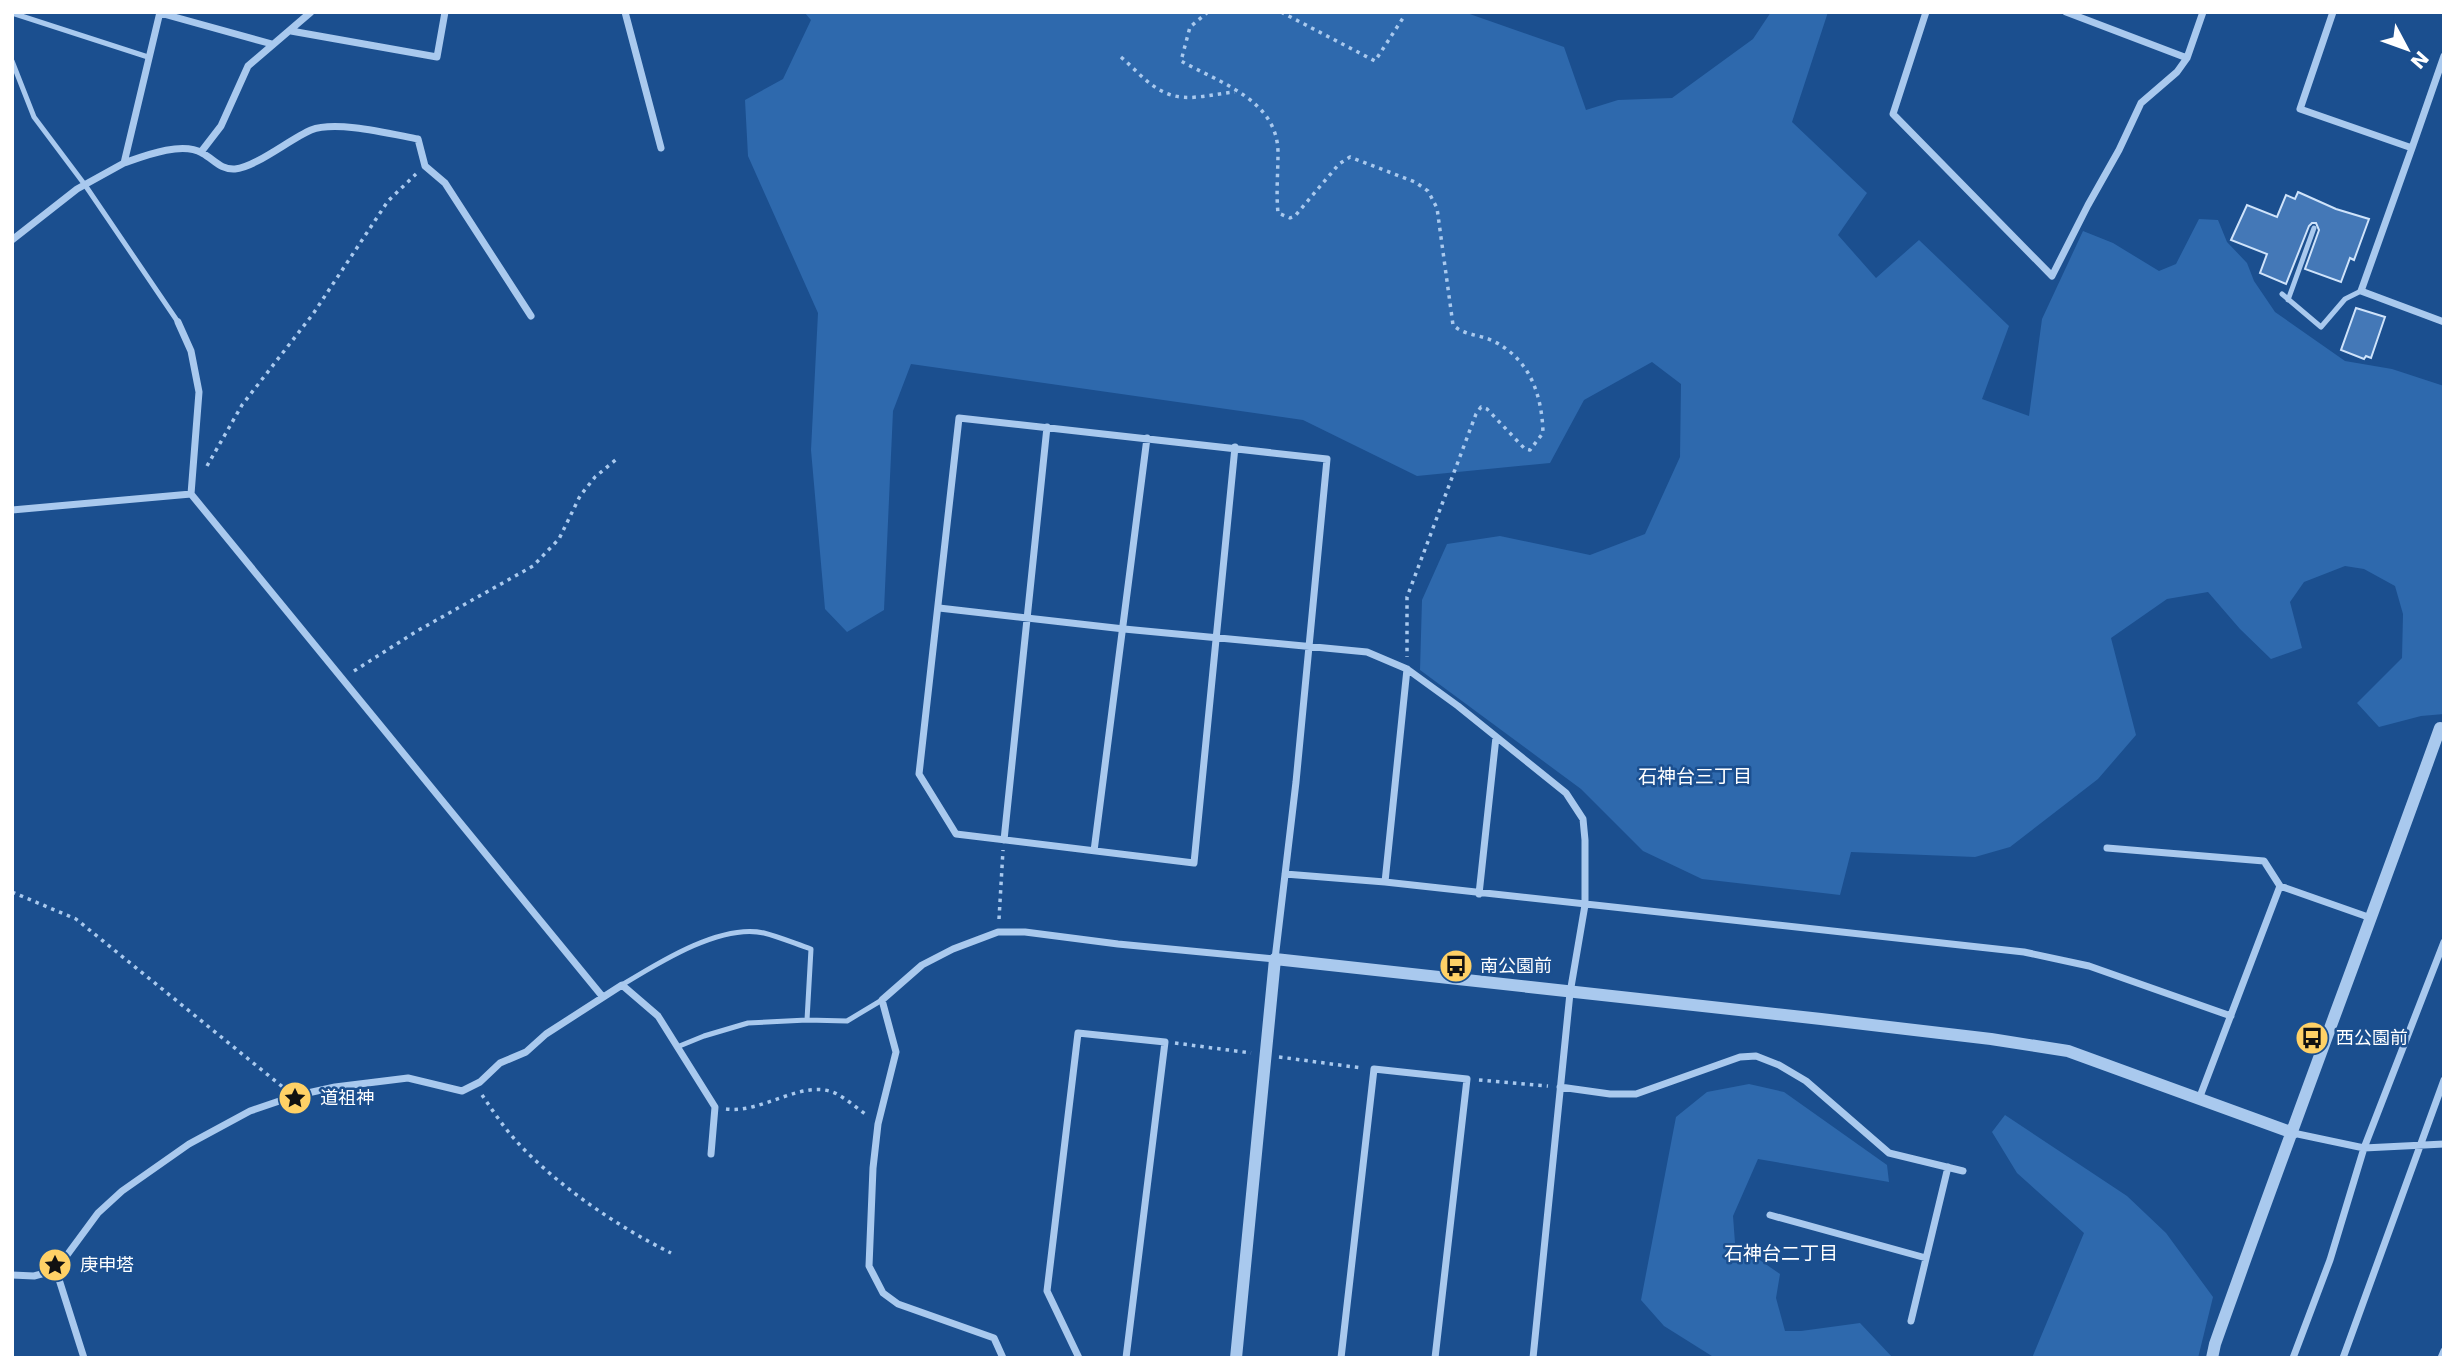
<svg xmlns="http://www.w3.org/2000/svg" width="2456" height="1370" font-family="'DejaVu Sans','Noto Sans JP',sans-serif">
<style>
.green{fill:#2e69ad}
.building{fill:#4478b7;stroke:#cfe3fa;stroke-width:2}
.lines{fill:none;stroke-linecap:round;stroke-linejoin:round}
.path{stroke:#a9c9ee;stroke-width:3.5;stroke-dasharray:3.5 5;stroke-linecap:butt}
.service{stroke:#a9c9ee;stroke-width:5}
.minor{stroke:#a9c9ee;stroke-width:7}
.tertiary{stroke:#a9c9ee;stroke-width:12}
.labels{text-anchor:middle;stroke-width:5;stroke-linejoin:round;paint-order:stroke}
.poi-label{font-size:18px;fill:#fff;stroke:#1b4f8f;text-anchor:start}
.neighbourhood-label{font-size:19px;fill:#fff;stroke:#1b4f8f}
</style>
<rect width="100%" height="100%" fill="#1b4f8f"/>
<!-- green -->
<path class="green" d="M 804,12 L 1464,12 L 1564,47 L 1586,110 L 1618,100 L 1672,98 L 1753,39 L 1771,12 L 1828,12 L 1792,122 L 1867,193 L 1838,235 L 1876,278 L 1919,240 L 2009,326 L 1982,399 L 2029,416 L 2042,319 L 2083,231 L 2113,243 L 2159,271 L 2176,264 L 2199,219 L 2218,220 L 2227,242 L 2247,263 L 2254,281 L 2275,312 L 2345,361 L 2392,369 L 2444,386 L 2444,714 L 2421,716 L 2379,727 L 2357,703 L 2402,658 L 2403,614 L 2395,586 L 2364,569 L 2345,566 L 2304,582 L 2290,602 L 2302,648 L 2271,659 L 2240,629 L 2208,592 L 2167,599 L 2111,638 L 2136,735 L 2098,779 L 2010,847 L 1975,857 L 1851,852 L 1840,895 L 1702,879 L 1643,851 L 1581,789 L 1420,670 L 1422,600 L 1447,544 L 1500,536 L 1590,555 L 1645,534 L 1680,457 L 1681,384 L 1652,362 L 1584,400 L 1550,463 L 1417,476 L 1303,420 L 911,364 L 893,411 L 884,610 L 847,632 L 825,609 L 811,450 L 818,313 L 748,156 L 745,100 L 783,79 L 811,20 Z
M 1749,1084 L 1784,1092 L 1887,1165 L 1889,1182 L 1758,1159 L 1733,1216 L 1735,1243 L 1780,1274 L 1776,1298 L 1785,1331 L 1801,1331 L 1860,1323 L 1893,1358 L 1715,1358 L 1664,1326 L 1641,1300 L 1676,1117 L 1707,1092 Z
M 2005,1115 L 2127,1196 L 2166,1233 L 2213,1297 L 2198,1358 L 2032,1358 L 2084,1233 L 2017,1173 L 1992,1132 Z"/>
<!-- building -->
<path class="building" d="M 2298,192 L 2336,209 L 2369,219 L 2354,260 L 2350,258 L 2341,282 L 2305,269 L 2319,230 L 2316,223 L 2312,223 L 2309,226 L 2286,284 L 2260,273 L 2267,254 L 2231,240 L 2247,205 L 2277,217 L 2286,195 L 2295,199 Z
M 2356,308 L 2385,317 L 2371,358 L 2366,356 L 2364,359 L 2341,350 Z"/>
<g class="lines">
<!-- path -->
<path class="path" d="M 1208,12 L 1190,27 L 1181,61 C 1220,83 1278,100 1278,153 C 1278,173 1276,193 1278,213 L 1290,218 L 1295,216 L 1339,164 L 1350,157 L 1415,182 L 1428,191 L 1437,208 L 1453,325 C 1465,336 1479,334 1493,341 C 1530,359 1542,395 1543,433 L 1530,450 L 1525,449 L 1487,409 L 1481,407 L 1476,414 L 1407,597 L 1407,657
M 1281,12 L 1375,61 L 1403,18
M 1121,57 C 1146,79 1160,101 1197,97 C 1210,96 1222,93 1235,92
M 207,466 L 242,405 L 313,314 L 388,201 L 416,174
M 354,671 L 417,631 L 533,566 L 559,539 L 580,496 L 595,477 L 618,458
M 12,892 L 76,919 L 284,1088
M 999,919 L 1003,850
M 1175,1043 L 1251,1053
M 1279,1057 L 1362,1068
M 1479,1080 L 1548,1086
M 482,1095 C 493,1111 504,1128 518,1143 C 558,1186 618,1227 671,1253
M 726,1109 C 763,1114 804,1077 837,1094 C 848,1100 858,1109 868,1116"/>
<!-- service -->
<path class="service" d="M 12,13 L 148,57
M 12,61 L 34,117 L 85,185 L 178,322
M 2282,294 L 2321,327 L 2345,299 L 2361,291
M 2288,300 L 2314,228
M 622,985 C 658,963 721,923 764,933 C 780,937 796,944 811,949 L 807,1020 L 847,1021 L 882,1000
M 677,1047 L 704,1036 L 748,1023 L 807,1020"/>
<!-- minor -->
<path class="minor" d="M 625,12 L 661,148
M 1926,12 L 1893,114 L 2052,276 L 2088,205 L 2119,150 L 2141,103 L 2177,72 L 2187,58 L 2203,12
M 2066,12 L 2187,58
M 2333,12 L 2300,109 L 2412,148 L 2361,291 L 2444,322
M 160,13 L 272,44
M 291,31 L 437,57 L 445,12
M 2412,148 L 2444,56
M 201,152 L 221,126 L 248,66 L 311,12
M 124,163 C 144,156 182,141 202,153 C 214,159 220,170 235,169 C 256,167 290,139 311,130 C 336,120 391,134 418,139 L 425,166 L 445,183 L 531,316
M 12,240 L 77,189 L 124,163 L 160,12
M 178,322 L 191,351 L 199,392 L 191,494
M 12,510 L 191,494 L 602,996
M 939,608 L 1124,629 L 1367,652 L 1407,669 L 1458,706 L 1566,793 L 1583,819 L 1585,840 L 1585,905 L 1570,993 L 1533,1358
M 1004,840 L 1047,427
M 2107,848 L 2264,861 L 2280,886
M 1094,851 L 1147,438
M 1285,874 L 1385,882 L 2024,952 L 2089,966 L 2231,1016
M 1385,882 L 1407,669
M 1479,894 L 1496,737
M 1560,1087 L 1610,1094 L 1636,1094 L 1740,1057 L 1756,1056 L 1779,1065 L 1806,1081 L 1889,1153 L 1963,1171
M 2199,1099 L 2280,886 L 2371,918
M 2293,1133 L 2364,1148 L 2444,1144
M 1770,1215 L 1926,1258
M 56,1270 L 98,1213 L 122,1191 L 189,1144 L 250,1111 L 294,1096 L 335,1087 L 408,1078 L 462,1091 L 480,1082 L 500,1063 L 526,1052 L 546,1034 L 622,985 L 658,1016 L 715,1107 L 711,1154
M 12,1275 L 34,1276 L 56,1270 L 84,1358
M 1911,1321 L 1948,1167
M 1003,1358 L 994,1338 L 898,1304 L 883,1293 L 869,1266 L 873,1168 L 878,1124 L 896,1052 L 882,1000 L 922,965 L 953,949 L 998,932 L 1025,932 L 1118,944 L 1275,959 L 1296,782 L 1327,459 L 959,418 L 919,774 L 956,834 L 1194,863 L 1235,447
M 1079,1358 L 1047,1291 L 1078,1033 L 1165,1042 L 1126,1358
M 1341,1358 L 1374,1069 L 1467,1079 L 1435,1358
M 2293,1358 L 2330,1260 L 2364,1148 L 2444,942
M 2343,1358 L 2444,1080
M 2441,1358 L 2444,1351"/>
<!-- tertiary -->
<path class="tertiary" d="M 1236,1358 L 1275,959 L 1821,1019 L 1991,1039 L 2068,1051 L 2293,1133
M 2212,1358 L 2215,1344 C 2288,1138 2366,934 2440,728"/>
</g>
<!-- icons -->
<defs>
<symbol id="bus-disc" viewBox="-11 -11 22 22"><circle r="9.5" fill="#ffd166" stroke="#1b4f8f"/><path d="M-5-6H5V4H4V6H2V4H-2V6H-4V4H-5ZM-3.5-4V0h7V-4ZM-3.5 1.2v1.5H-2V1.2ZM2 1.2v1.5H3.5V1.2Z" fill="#111"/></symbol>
<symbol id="sight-disc" viewBox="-11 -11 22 22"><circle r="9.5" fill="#ffd166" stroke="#1b4f8f"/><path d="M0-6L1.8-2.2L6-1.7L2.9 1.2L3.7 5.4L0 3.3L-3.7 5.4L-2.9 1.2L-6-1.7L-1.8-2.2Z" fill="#111"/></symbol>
</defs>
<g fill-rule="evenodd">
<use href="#bus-disc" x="1437" y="947" width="38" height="38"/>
<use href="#bus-disc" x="2293" y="1019" width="38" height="38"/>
<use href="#sight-disc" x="276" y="1079" width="38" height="38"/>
<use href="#sight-disc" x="36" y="1246" width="38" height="38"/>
</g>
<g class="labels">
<!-- poi labels -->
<g class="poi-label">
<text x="1480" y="972">南公園前</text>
<text x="2336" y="1044">西公園前</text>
<text x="320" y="1104">道祖神</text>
<text x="80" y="1271">庚申塔</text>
</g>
<!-- neighbourhood labels -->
<g class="neighbourhood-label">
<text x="1695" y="783">石神台三丁目</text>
<text x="1781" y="1260">石神台二丁目</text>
</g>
</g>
<!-- border -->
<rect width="2456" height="1370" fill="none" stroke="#ffffff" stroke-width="28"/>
<!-- north arrow -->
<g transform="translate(2407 49) rotate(131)" stroke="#1b4f8f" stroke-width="5" paint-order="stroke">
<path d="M0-5L12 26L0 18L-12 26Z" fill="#ffffff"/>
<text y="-10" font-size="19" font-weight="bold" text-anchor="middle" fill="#ffffff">N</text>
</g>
</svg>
